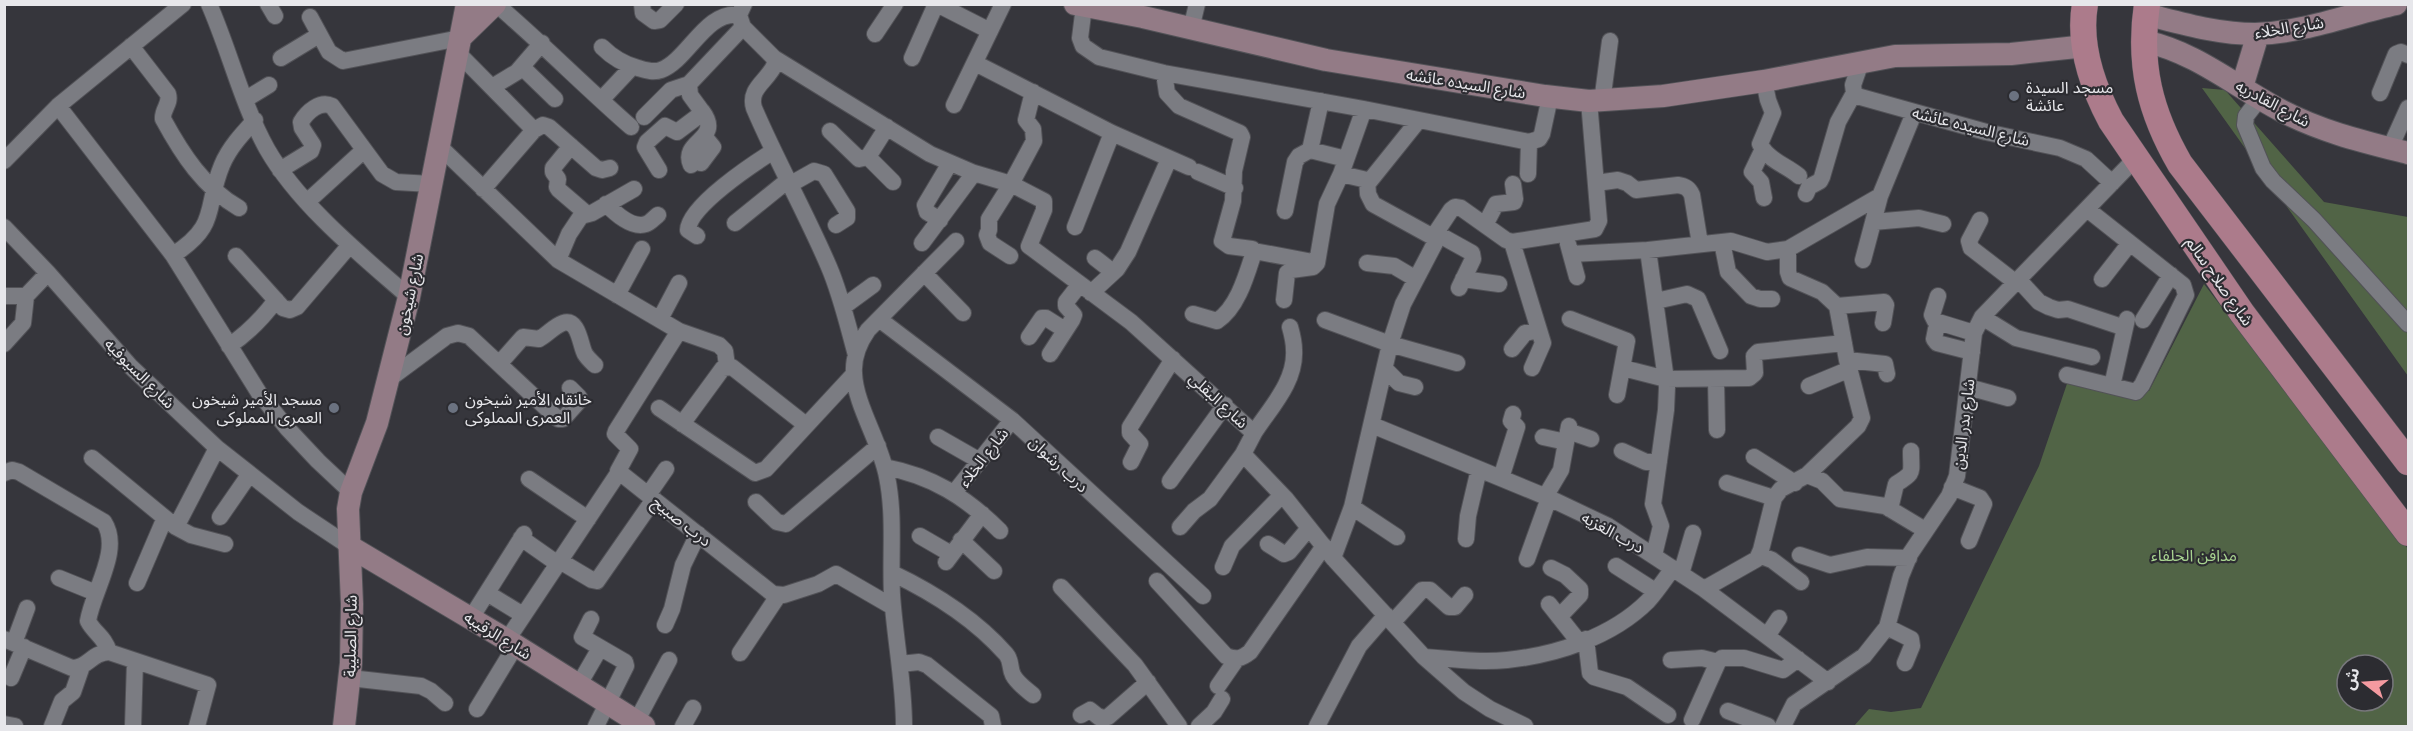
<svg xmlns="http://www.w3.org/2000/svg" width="2413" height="731" font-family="'Noto Sans','Noto Sans Arabic',sans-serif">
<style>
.green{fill:#516446;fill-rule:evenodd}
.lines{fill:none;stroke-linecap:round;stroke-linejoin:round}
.street-casing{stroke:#525257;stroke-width:18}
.secondary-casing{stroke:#525257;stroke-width:24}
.primary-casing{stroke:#525257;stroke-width:27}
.street{stroke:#7b7c82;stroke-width:16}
.secondary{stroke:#937b86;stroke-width:22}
.primary{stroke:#ac7b8b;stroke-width:26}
.worship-dot{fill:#6b7280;stroke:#2c2c31;stroke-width:2}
.labels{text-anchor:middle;stroke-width:4.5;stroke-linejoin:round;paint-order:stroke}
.street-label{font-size:16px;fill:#e7e7eb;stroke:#2c2c31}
.poi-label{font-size:16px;fill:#e7e7eb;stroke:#2c2c31;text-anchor:start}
.park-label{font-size:16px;fill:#a8d390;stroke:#2c2c31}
</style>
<rect width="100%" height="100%" fill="#36363c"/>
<!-- green -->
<path class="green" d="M 2202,88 L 2225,90 L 2324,202 L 2408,217 L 2408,376 Z
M 2204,284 L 2408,549 L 2408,726 L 1854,726 L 1869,709 L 1891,712 L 1921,708 L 2039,466 L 2072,369 L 2149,391 ZM 2347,665 L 2383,665 L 2383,701 L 2347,701 Z"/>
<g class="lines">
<defs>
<path id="street" d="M 209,4 C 230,52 242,104 267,149 C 299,205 361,255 409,297
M 268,4 L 275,16
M 496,4 C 543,44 585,87 631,127
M 642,4 L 643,13 L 654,21 L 660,20 L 676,4
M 744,4 L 739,15 L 743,27 L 774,58 L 775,64 C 768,81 748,88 754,108 C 777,162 806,213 829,267 C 841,295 848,326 856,355
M 937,4 L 990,31
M 1084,6 L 1080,38 L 1083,46 L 1099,57 L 1164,73 L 1364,109 L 1529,142 L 1539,139 L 1542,134 L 1550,97
M 310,17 L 329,52 L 343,61 L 460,38
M 1191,29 L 1197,4
M 875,34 L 895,4
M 131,46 L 168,94 C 171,104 162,109 163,119 C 182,154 204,188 239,208
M 602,47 C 613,58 623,64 638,68 C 645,70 653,73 661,70 C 688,60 706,10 739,15
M 457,52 L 534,130 L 483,189
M 281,58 L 319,35
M 774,58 L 930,154 L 974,173 L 1011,184 L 989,219 L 989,230 L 987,235 L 990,243 L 1010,256
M 912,58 L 936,4
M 1861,62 L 1853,85 L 1854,93 L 1857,96 L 1986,132 L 2060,148 L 2086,159 L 2112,183
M 975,63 L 1112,133 L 1189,167
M 522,67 L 555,99
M 1164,73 L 1167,93 L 1179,106 L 1240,133 L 1242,137 L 1234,171 L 1233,201 L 1222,241 L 1229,246 L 1252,249 L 1253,255 C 1246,277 1237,308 1217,321 L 1193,314
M 492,87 L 517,72 L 542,43
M 1033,92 L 1026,120 L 1033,129 L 1034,141 L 1011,184 L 1044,201 L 1044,210 L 1029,246 L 1131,322 L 1254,433 L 1243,454 L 1286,499 L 1333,558 L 1424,657 L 1464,692 L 1490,709 L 1525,726
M 2380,93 L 2396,54 L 2401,52 L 2408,55
M 2260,98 L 2246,116 L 2245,125 L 2263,168 L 2273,181 L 2314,220 L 2408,324
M 246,99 L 269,85
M 601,100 L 632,67
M 1602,102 L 1610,41
M 954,105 L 1003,4
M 58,106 L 173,255 L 259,393 L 287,428 L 318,461 L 351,492
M 644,117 L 671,90 L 689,84
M 534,130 L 543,125 L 549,127 L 596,168 L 602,170 L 610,168
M 830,131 L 859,159 L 868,157 L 887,127
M 439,146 L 558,260 L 679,331 L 719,345 L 725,351 L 727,366
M 571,146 L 553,168 L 553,172 L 558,179 L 557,187 L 559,190 L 587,214
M 2390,148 L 2408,108
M 1763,149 C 1771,161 1787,166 1799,176
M 1310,150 L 1346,159
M 868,157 L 893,182
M 4,161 L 58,106 L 183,4
M 701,163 L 713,147 L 704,136
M 691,165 C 680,140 724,140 702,111
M 280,170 L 311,151 L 313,145 L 302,128 L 301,122 C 307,112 320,100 332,106 L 382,174 L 396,182 L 431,184
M 659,170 L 645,147 L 647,142 L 665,126 L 677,132 L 701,114 L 701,110 L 690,95 L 689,84 L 743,27
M 1198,172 L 1235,188
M 1528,174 L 1529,142
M 1369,182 L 1418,121
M 1596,183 L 1618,180 L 1627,183 L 1636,190 L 1678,185 C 1685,186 1689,188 1692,195 L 1700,244
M 789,185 L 814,171 L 824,174 L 847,211 L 847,218 L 836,225
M 1806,194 L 1809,187 L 1820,181 L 1822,177 L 1838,122 L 1854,93
M 1764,198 L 1761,182 L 1752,172 L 1763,149 L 1760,144 L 1773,113 L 1768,100 L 1764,81
M 308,201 L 364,150
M 606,204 C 615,213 632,229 646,224 C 650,223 655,217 658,215
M 1285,211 L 1295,162 L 1299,156 L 1310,150 L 1321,101
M 940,220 L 927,212 L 925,205 L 950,163
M 1980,220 L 1969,241 L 1971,248 L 2015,282
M 1873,222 L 1919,218 L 1943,224
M 735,223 L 787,181
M 1485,225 L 1496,204 L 1514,202 L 1515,199 L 1513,184
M 4,227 L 48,273 L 130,366 L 217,448 L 298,512 L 349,546
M 1075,227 L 1112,133
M 1436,233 L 1472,253 L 1473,259 L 1459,288
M 697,236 L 688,230 C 689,206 753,164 772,152
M 1433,237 L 1451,210 L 1455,207 L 1461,208 L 1506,240 L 1512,242 L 1595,229 L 1599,221 L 1589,101
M 1512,242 L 1543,343 L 1532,368
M 1722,242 L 1728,272 L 1751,296 L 1760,299 L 1772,299
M 922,243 L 974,173
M 1568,244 L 1577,277
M 1648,250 L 1667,387 L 1666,410 L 1653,504 L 1661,526 L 1654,555
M 1254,251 L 1313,262
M 1571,254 L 1648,250 L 1731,241 L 1767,252 L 1788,249 L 1880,196
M 173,255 C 220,225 204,208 222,165 C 229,148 242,134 255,120
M 236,256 L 283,308 L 290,310 L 297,307 L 350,245
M 1095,258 L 1113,272
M 558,260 L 569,234 L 581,216 L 592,213 L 634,189
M 1863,260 L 1880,196 L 1914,113
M 1367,263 L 1394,266 L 1416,279
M 924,273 L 963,313
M 1463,279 L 1499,284
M 2018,279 L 2039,302 L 2049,307 L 2058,310 L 2068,309 L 2125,328
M 2102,279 L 2130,243
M 1091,293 L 1117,269 L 1128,252 L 1169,159
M 617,295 L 642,249
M 4,296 L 26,296
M 1938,296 L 1932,315 L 1935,321 L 1974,333
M 1284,300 L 1287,273 L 1291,270 L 1313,267 L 1317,263 L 1327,204 L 1341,174 L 1364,109
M 1656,301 L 1687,294 L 1698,299 L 1720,351
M 1837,306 L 1884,302 L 1886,305 L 1883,323
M 843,307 L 873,285
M 1982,317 L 2016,338 L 2092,357
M 660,319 L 679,283
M 879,319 L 1012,420 L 1203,596
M 1570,319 L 1627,341 L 1617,395
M 1325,320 L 1390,344 L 1457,363
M 2143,320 L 2171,275
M 1936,329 L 1934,339 L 1937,343 L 1972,352
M 679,331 L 616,431 L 615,434 L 630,449 L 618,471 L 773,594 L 784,595 L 818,584 L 836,574 L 893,607
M 1029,337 L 1042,318 L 1046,318 L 1065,330
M 4,344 L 23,323 L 26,296 L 48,273
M 229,346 C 248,333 262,319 276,300
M 1512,349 L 1525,333 L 1539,330
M 1050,354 L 1072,320 L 1074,315 L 1066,306 L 1066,302 L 1080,284
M 1847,360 L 1885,364 L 1887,374
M 499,364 L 523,337 L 539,339 C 547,335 554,326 563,323 C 579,318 580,345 585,354 C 588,359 592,362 595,365
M 1623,368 L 1666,379 L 1749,378 L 1755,373 L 1754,356 L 1758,352 L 1844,343
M 1385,369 L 1399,383 L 1415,387
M 2067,375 L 2136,392 L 2142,385 L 2186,295 L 2183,285 L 2087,209
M 389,379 L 447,336 L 458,333 L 469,336 L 558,419 L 563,419 L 579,401 L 579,397 L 570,388
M 1716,379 L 1717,430
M 1809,386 L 1850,369
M 2112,386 L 2127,319
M 1968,387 L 2008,398
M 659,408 L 755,473 L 766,469 L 854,374
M 682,424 L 723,368 L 732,367 L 806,425
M 1372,425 L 1549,498 L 1608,526 L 1704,589 L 1828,682
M 1568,431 L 1591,439
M 1254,433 C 1270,408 1296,382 1294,350 C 1294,342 1292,334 1290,327
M 938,437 L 980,461
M 1543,437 L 1566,442
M 1622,451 L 1646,462 L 1659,462
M 1754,457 L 1795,483
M 92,458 L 176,527 L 191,535 L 225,544
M 1131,462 L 1140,444 L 1130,433 L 1130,427 L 1173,359
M 885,467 C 932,476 966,497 1000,531
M 4,473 L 12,470 L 19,472 L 104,522 C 122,550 93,590 88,621 C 94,633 105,637 109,652
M 1807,475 L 1822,481 L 1840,499 L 1885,506 L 1925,530
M 1501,478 L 1517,427 L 1511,421 L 1513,414
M 529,479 L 588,519
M 1170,481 L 1225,405
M 1727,483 L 1774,498
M 1952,487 L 1980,498 L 1984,504 L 1969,541
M 954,493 L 1012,420
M 648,495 L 666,469
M 1545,497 L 1561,470 L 1569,426
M 756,502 L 777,522 L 786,524 L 878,446
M 1352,507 L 1397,537
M 1890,509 L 1896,484 C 1915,472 1911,474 1911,451
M 220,517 L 249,475
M 176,527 L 217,448
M 1180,527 L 1194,511 L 1210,499 L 1243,454
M 920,536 L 951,554
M 521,538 L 558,564
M 1466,539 L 1468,516 L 1479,469
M 961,540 L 994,571
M 1268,544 L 1284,554 L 1289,552 L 1309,528
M 1759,555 L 1772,560 L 1801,582
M 1800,555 L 1830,565 L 1867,557 L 1909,558
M 1333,558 L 1352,507 L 1390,344 L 1403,304 L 1435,243 L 1433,237 L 1373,204 L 1368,194 L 1367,180 L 1341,174
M 1527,559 L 1549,498
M 560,561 L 592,580 L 597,581 L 654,499
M 946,562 L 982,514
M 1616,566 L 1655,591
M 1223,567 L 1232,546 L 1282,495
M 1551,568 L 1565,575 L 1580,589 L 1580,595 L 1559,617
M 892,573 C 934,593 975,619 1006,654 C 1012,661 1009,667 1013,675 C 1017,683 1026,689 1033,695
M 1681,574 L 1693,533
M 59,578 L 96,593
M 1157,581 L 1226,656 C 1237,660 1241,659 1250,652 L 1324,546
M 137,583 L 164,520
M 1061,587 L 1135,665 L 1179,726
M 1704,589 L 1757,559 L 1761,550 L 1774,498 L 1781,489 L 1807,475 L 1858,426 L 1862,418 L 1847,360 L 1837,306 L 1822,292 L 1790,278 L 1788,272 L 1788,249
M 487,593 L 523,615
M 1549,604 L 1579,642
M 471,618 L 524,534
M 591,619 L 582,637 L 625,662 L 626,666 L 596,726
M 1393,622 L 1422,590 L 1430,590 L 1449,607 L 1455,607 L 1465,595
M 665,625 L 672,609 L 683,565 L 698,534
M 1887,627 L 1911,639 L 1912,646 L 1905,663
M 1767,636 L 1779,618
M 4,639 L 72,668 C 88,668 91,653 109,652 L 208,685 L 197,726
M 1586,639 L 1590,673 L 1594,677 L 1627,687 L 1668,715
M 507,640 L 619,472
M 14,643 L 27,608
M 740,653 L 778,596
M 1424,657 C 1452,659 1479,663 1507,660 C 1556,655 1612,637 1648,601 C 1657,591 1665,579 1673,568
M 1671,660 L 1702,658 L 1718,662
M 900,664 L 919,662 L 927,665 L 991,716 L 993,726
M 11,678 L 24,647
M 350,678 L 421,686 L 431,691 L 445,703
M 578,686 L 596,655
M 1218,686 L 1236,660
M 477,709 L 516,645
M 1728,711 L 1768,726
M 1081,715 L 1090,710 L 1100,718 L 1108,717 L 1148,682
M 1692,720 L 1718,662 L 1722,658 L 1744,658 L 1783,670 L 1798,659
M 636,722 L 669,660
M 4,724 L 15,726
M 52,726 L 62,701 L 73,692 L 82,666
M 133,726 L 135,661
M 683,726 L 693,708
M 904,726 C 904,682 895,639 892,595 C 890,555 895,516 887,477 C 881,443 855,405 854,373 C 853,357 859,343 868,330 L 956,241
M 1199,726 L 1214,712 L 1222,699
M 1317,726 L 1359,646 L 1386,615
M 1783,726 L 1794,704 L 1864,656 L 1887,627 L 1901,576 L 1910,554 L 1949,496 L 1957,476 L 1974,333 L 1982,317 L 2136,158"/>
<path id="secondary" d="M 1075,4 L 1143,17 L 1326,60 L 1545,96 L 1589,101 L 1663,96 L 1764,81 L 1895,56 L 2011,54 L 2086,46
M 2145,14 C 2181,23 2217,34 2255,34 C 2303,33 2350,14 2396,4
M 460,38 L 495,4
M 2144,41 C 2198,53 2234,86 2282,111 C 2322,132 2365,142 2408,153
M 2242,87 L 2258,34
M 349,546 L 507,640 L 644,726
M 344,726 L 351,663 L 352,604 L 348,509 L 351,492 L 377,423 L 409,297 L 467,4"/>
<path id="primary" d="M 2085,4 C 2078,44 2093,87 2111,121 L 2242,313 L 2408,533
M 2147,4 C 2138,65 2150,112 2180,164 L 2408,462"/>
</defs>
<!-- street casing -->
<use href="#street" class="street-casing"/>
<!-- secondary casing -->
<use href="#secondary" class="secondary-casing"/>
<!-- primary casing -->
<use href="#primary" class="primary-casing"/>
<!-- street -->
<use href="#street" class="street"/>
<!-- secondary -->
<use href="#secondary" class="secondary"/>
<!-- primary -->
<use href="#primary" class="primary"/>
</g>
<!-- markers -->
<g class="worship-dot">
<circle cx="2014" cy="96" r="6"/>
<circle cx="334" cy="408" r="6"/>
<circle cx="453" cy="408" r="6"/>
</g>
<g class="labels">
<!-- street labels -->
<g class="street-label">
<text transform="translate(2289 27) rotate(-9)" y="6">شارع الخلاء</text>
<text transform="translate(1466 83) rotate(9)" y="6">شارع السيده عائشه</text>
<text transform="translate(2273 103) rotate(28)" y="6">شارع القادريه</text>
<text transform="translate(1971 126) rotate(14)" y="6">شارع السيده عائشه</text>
<text transform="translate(2220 281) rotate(55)" y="6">شارع صلاح سالم</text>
<text transform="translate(409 294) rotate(-78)" y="6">شارع شيخون</text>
<text transform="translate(140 373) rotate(45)" y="6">شارع السيوفيه</text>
<text transform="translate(1219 400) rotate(43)" y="6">شارع البقلي</text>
<text transform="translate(1963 424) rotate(-83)" y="6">شارع بدر الدين</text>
<text transform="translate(983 457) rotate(-52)" y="6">شارع الخلاء</text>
<text transform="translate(1059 464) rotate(43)" y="6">درب رشوان</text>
<text transform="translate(682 521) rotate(38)" y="6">درب صبيح</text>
<text transform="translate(1613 532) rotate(29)" y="6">درب الغزيه</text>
<text transform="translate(498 635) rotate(32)" y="6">شارع الرقيبه</text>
<text transform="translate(350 636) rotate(-89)" y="6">شارع الصليبة</text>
</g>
<!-- poi labels -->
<g class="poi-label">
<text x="2026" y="93">مسجد السيدة<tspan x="2026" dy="18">عائشة</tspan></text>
<text x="322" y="405" text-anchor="end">مسجد الأمير شيخون<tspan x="322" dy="18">العمرى المملوكى</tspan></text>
<text x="465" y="405">خانقاه الأمير شيخون<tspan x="465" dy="18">العمرى المملوكى</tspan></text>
</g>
<!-- park labels -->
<g class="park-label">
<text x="2194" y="561">مدافن الحلفاء</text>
</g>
</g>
<!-- border -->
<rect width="2413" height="731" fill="none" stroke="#e7e7eb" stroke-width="12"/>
<!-- north arrow -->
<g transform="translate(2365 683) rotate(287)"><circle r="28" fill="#2c2c31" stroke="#77777b" stroke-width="1.5"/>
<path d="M0-4.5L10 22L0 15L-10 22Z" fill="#f49aa0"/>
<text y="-9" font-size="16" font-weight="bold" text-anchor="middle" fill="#e7e7eb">ش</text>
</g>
</svg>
